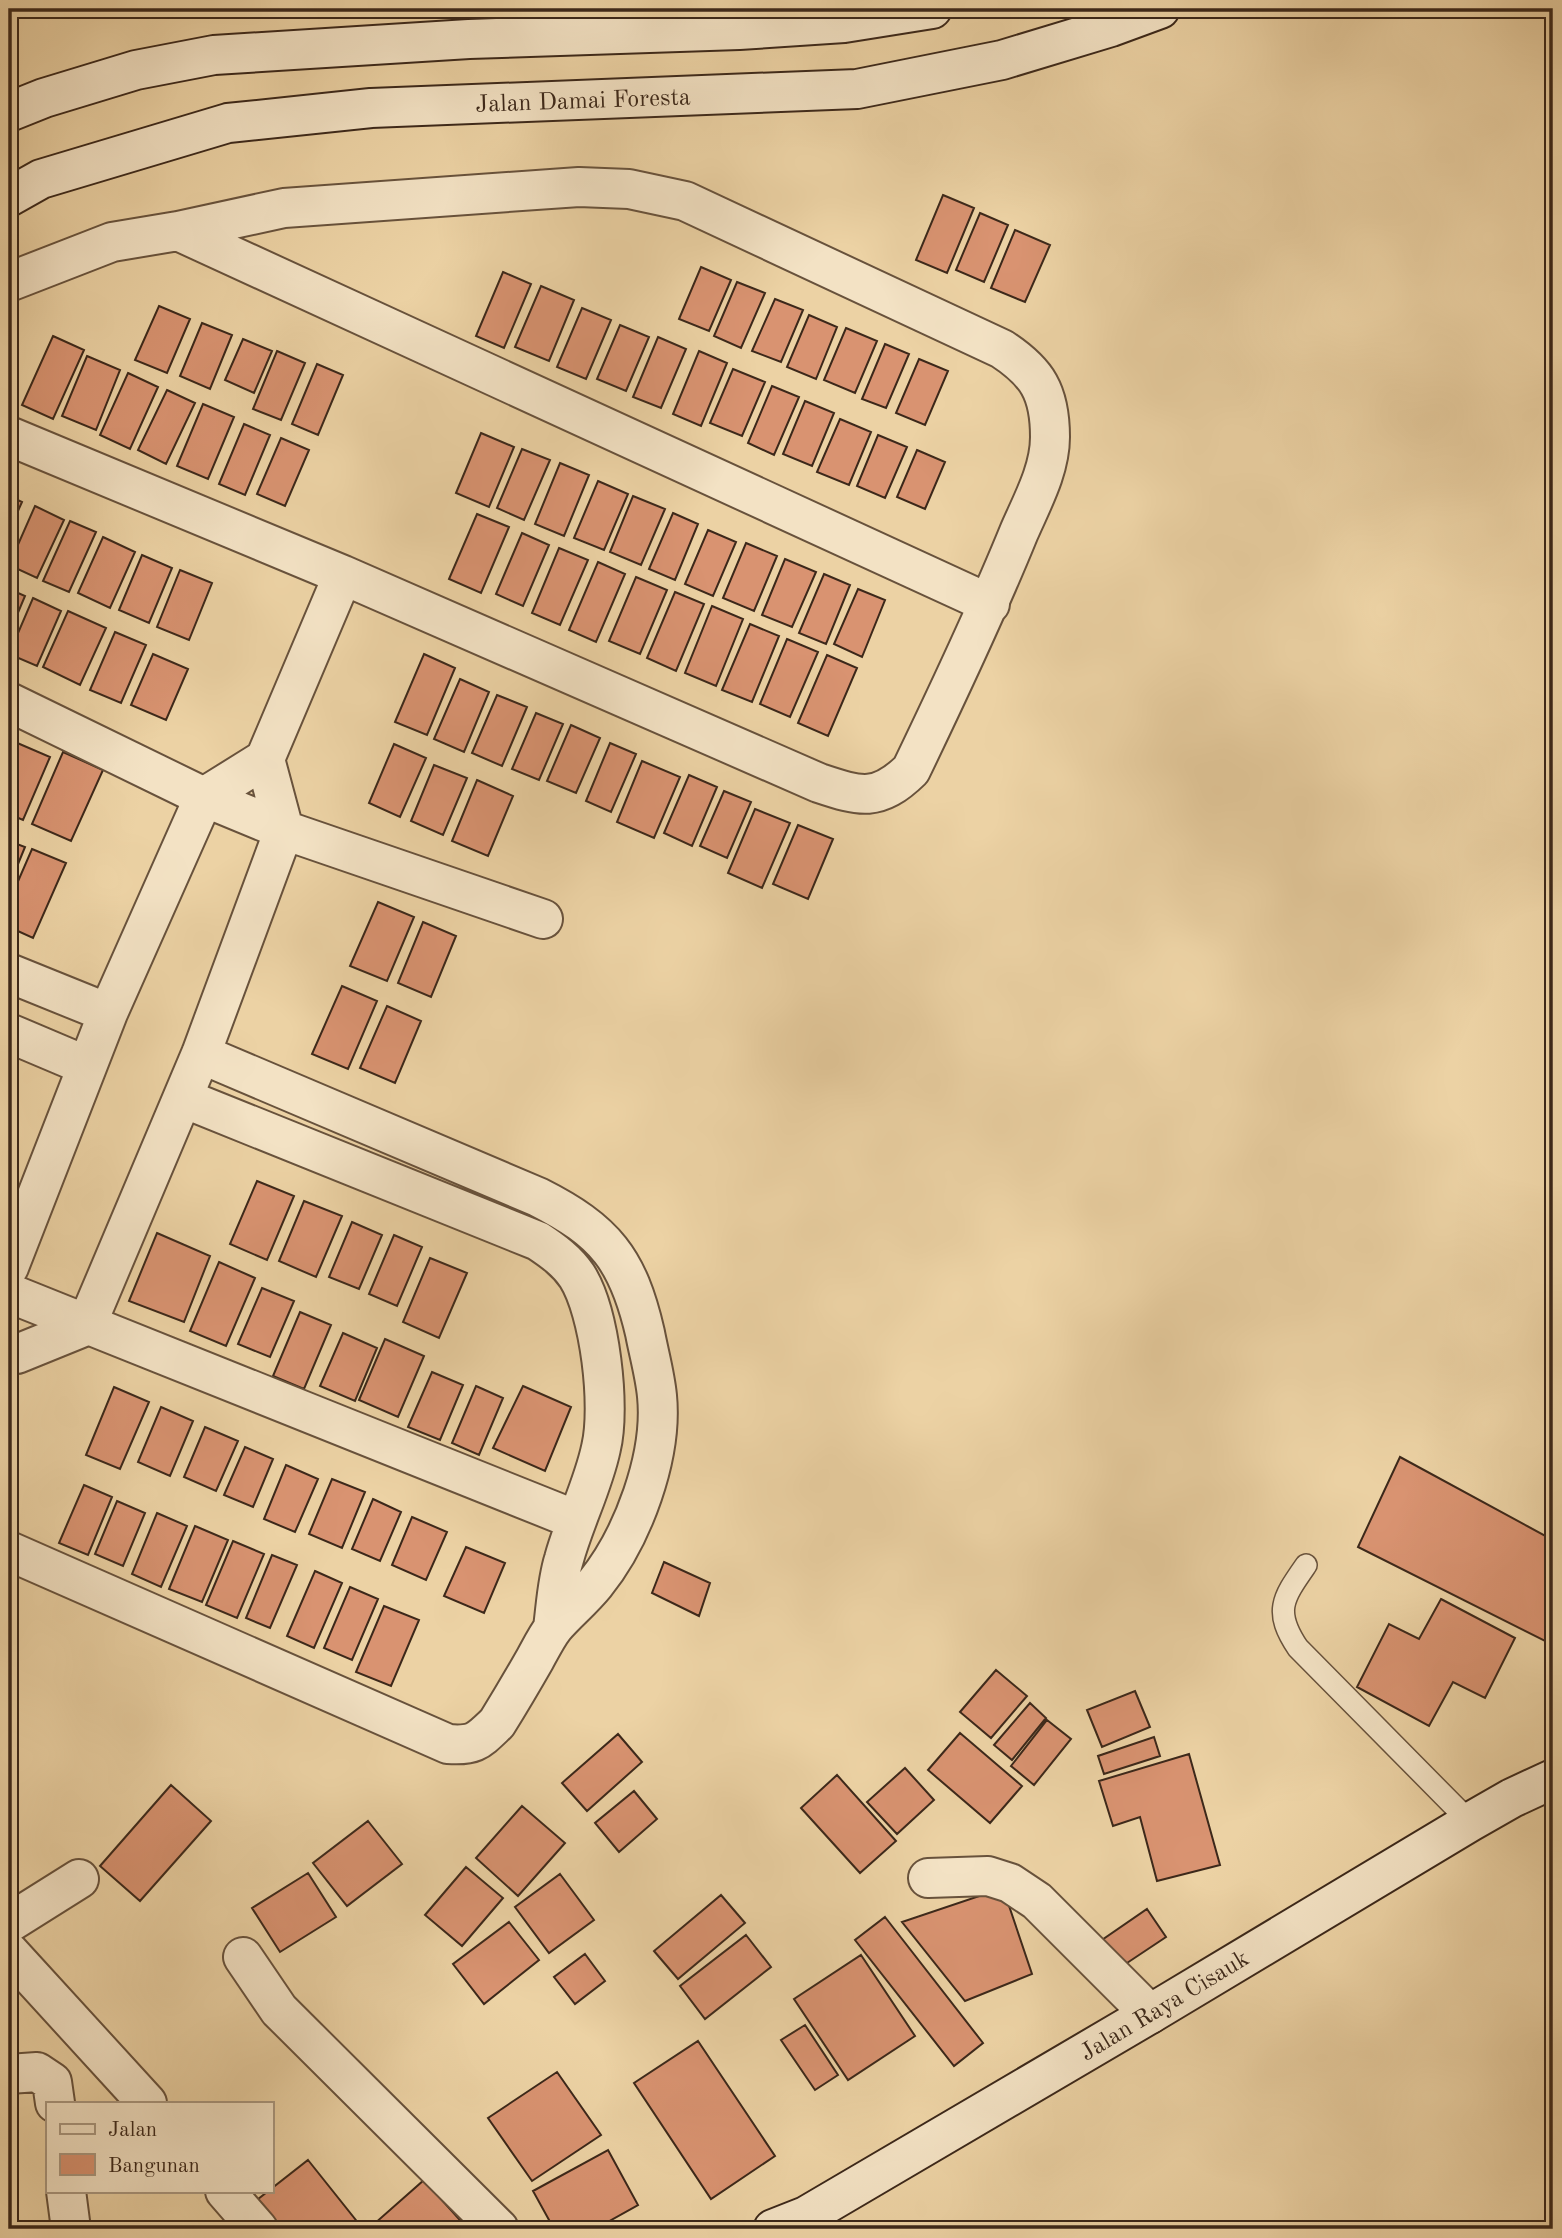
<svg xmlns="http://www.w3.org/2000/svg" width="1562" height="2238" font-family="'Old Standard TT',serif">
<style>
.building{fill:#d99371;stroke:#3c281a;stroke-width:2}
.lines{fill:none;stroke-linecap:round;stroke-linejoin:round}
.lane-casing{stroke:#68523c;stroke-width:24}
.street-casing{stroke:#68523c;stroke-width:42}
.secondary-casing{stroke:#3c281a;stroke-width:42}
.lane{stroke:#f3e2c4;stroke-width:21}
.street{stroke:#f3e2c4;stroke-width:38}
.secondary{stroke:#f3e2c4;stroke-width:38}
.labels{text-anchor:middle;stroke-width:6;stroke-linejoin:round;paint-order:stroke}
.street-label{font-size:24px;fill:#3c281a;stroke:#f3e2c4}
</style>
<rect width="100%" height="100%" fill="#ecd2a4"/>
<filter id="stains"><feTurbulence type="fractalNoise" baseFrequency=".00286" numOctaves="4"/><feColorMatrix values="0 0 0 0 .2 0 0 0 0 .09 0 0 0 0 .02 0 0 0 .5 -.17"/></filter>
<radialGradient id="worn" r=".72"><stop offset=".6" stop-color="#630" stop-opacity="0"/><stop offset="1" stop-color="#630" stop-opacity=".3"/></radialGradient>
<!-- building -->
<path class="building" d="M 943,195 L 974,208 L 947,273 L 916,260 Z
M 980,213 L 1008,225 L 984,282 L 956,270 Z
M 1015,230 L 1050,245 L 1025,302 L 991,288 Z
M 701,267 L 731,280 L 709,331 L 679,319 Z
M 503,272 L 531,284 L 504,348 L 476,336 Z
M 737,282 L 765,293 L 741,348 L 714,336 Z
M 541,286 L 574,300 L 549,361 L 515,347 Z
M 775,299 L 803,310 L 781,362 L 752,351 Z
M 159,306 L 190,319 L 167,373 L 135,360 Z
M 582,308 L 611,320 L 586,379 L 557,367 Z
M 809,315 L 837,327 L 816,379 L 787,367 Z
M 202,323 L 232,335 L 210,389 L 180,376 Z
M 620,325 L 649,337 L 626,391 L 597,379 Z
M 846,328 L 877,341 L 855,393 L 824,380 Z
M 53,336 L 84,350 L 53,419 L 22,405 Z
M 658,337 L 686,349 L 661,408 L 633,397 Z
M 243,339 L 272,351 L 254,393 L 225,380 Z
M 885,344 L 909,354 L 886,408 L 862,399 Z
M 277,351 L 305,363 L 281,420 L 253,409 Z
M 699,351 L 727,363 L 701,426 L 673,414 Z
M 87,356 L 120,370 L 96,430 L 62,416 Z
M 919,359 L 948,371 L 925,425 L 896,413 Z
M 317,364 L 343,375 L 318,435 L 292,424 Z
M 733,369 L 765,382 L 742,436 L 710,423 Z
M 128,373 L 158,387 L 130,449 L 100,435 Z
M 772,386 L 799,397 L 774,455 L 748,443 Z
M 167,390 L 195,403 L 166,464 L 138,450 Z
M 805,401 L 834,413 L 812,466 L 783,454 Z
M 203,404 L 234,417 L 208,479 L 177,466 Z
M 840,419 L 871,432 L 849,485 L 817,472 Z
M 244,424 L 270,435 L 245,495 L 219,484 Z
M 481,433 L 514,447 L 489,507 L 456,493 Z
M 878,435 L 907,447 L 885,498 L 857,486 Z
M 281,438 L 309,450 L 285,506 L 257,494 Z
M 522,449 L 550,460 L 524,520 L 497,508 Z
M 917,450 L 945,462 L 925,509 L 897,497 Z
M 560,463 L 589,475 L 564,536 L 535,524 Z
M 598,481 L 628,494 L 604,550 L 574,538 Z
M 9,496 L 22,502 L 9,531 Z
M 633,496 L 665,509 L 641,565 L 610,552 Z
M 35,506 L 64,520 L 37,578 L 9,565 Z
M 673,513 L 698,524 L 675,580 L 649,569 Z
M 477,514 L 509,527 L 481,593 L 449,579 Z
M 70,521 L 96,532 L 69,592 L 43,581 Z
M 708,530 L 736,542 L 713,596 L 685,584 Z
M 522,533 L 549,545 L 523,606 L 496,594 Z
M 103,537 L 135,552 L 110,608 L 78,593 Z
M 746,543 L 777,556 L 754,611 L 723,598 Z
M 559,548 L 588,560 L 560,625 L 532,613 Z
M 142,555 L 172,568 L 149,623 L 119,610 Z
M 785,559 L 816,572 L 792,627 L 762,615 Z
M 598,562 L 625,574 L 596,642 L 569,630 Z
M 180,570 L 212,583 L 189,640 L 157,627 Z
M 824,574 L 850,585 L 826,644 L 799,633 Z
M 636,577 L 667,590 L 640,654 L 609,641 Z
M 9,589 L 25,596 L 9,634 Z
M 858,589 L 885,600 L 862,657 L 834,644 Z
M 675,592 L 704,604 L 676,671 L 647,658 Z
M 33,598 L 61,611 L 37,666 L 9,654 Z
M 712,606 L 743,619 L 716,686 L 685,673 Z
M 68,611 L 106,628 L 80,685 L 43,667 Z
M 750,624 L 779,636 L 752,702 L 722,690 Z
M 115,632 L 146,645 L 121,703 L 90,690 Z
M 787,639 L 818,652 L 790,717 L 760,704 Z
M 153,654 L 188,669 L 166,720 L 131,705 Z
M 424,654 L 455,668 L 427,735 L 395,722 Z
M 827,655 L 857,668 L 828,736 L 798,723 Z
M 460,679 L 489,692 L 464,752 L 434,739 Z
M 497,695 L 527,707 L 502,766 L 472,753 Z
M 536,713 L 563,724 L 539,780 L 512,769 Z
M 571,725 L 600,738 L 576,793 L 547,781 Z
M 15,742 L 50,757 L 23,820 L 9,814 L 9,757 Z
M 610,743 L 636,754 L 611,812 L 586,801 Z
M 394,744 L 426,758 L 400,817 L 369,803 Z
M 63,752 L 103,770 L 71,841 L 32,824 Z
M 642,761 L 680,777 L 654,838 L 617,822 Z
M 434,765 L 467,778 L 443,835 L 411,821 Z
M 689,775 L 717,787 L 692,846 L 664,833 Z
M 477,780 L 513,796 L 488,856 L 452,841 Z
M 724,791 L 751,802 L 727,858 L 700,846 Z
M 755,809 L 790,823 L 762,888 L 728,873 Z
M 798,825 L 833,839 L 808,899 L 773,884 Z
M 9,841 L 25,847 L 9,886 Z
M 32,849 L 66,863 L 33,938 L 9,927 L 9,902 Z
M 378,902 L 414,917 L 387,981 L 350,966 Z
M 423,922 L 456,936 L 431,997 L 398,983 Z
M 342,986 L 377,1001 L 348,1069 L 312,1054 Z
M 387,1006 L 421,1021 L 395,1083 L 360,1068 Z
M 257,1181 L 294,1196 L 267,1260 L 230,1244 Z
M 304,1201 L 342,1216 L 316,1277 L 279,1261 Z
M 352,1222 L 382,1235 L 359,1289 L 329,1277 Z
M 157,1233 L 210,1256 L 184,1322 L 129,1301 Z
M 394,1235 L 422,1247 L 397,1306 L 369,1294 Z
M 430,1258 L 467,1273 L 439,1338 L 403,1322 Z
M 219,1262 L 255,1278 L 226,1346 L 190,1331 Z
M 262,1288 L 294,1301 L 270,1357 L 238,1344 Z
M 300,1312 L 331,1325 L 304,1389 L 273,1376 Z
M 343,1333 L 377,1348 L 355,1401 L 320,1386 Z
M 385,1339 L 424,1356 L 398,1417 L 359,1400 Z
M 432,1372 L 463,1385 L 440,1440 L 408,1427 Z
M 476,1386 L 503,1398 L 479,1455 L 452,1443 Z
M 523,1386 L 571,1407 L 545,1471 L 493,1448 Z
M 114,1387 L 149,1402 L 120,1469 L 86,1455 Z
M 161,1407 L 193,1421 L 170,1476 L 138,1462 Z
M 205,1427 L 238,1441 L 216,1491 L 184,1477 Z
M 245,1447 L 273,1459 L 253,1507 L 224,1495 Z
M 1400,1457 L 1553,1540 L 1553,1645 L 1358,1547 Z
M 286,1465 L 318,1479 L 295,1532 L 264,1519 Z
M 332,1479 L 365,1492 L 342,1548 L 309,1534 Z
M 84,1485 L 112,1497 L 88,1555 L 59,1543 Z
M 373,1499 L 401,1512 L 380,1561 L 352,1549 Z
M 117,1501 L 145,1513 L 123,1566 L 95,1554 Z
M 157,1513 L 187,1526 L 161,1587 L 132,1574 Z
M 412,1517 L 447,1532 L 426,1580 L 392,1565 Z
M 195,1526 L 228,1540 L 202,1602 L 169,1589 Z
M 233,1541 L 264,1554 L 237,1618 L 206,1605 Z
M 466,1547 L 505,1563 L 484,1613 L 444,1596 Z
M 272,1555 L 297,1565 L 270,1628 L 246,1618 Z
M 664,1562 L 710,1583 L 699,1616 L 652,1593 Z
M 315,1571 L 342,1583 L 314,1648 L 287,1636 Z
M 350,1587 L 378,1599 L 352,1660 L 324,1648 Z
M 1441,1599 L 1515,1638 L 1485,1698 L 1453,1682 L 1429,1726 L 1357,1687 L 1389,1624 L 1419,1639 Z
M 384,1606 L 419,1620 L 391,1686 L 356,1672 Z
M 996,1670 L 1027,1696 L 991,1738 L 960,1712 Z
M 1135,1691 L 1150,1727 L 1102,1747 L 1087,1710 Z
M 1030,1703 L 1046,1718 L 1012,1760 L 994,1745 Z
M 1047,1720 L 1071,1739 L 1034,1785 L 1011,1766 Z
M 960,1733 L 1022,1786 L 990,1823 L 928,1770 Z
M 618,1734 L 642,1762 L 587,1811 L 562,1783 Z
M 1154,1737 L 1160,1756 L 1104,1774 L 1098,1756 Z
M 1189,1754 L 1220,1865 L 1157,1881 L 1140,1817 L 1113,1826 L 1099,1781 Z
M 905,1768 L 934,1800 L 897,1834 L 867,1802 Z
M 837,1775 L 896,1841 L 860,1873 L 801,1808 Z
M 171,1785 L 211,1821 L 140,1901 L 100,1866 Z
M 634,1791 L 657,1819 L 619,1852 L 595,1823 Z
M 522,1806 L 565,1843 L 518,1896 L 476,1858 Z
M 368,1821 L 402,1864 L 347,1906 L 313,1863 Z
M 466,1867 L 503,1898 L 462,1946 L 425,1915 Z
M 308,1873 L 336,1917 L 280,1952 L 252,1908 Z
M 560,1874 L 594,1920 L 549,1953 L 515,1907 Z
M 1003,1888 L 1032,1974 L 965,2001 L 902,1922 Z
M 721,1895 L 745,1923 L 678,1979 L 654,1951 Z
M 1147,1909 L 1166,1937 L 1118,1969 L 1099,1942 Z
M 885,1917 L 983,2043 L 954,2066 L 855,1940 Z
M 509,1922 L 539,1960 L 484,2004 L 453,1964 Z
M 746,1935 L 771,1967 L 705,2019 L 680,1986 Z
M 585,1954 L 605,1981 L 575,2004 L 554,1977 Z
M 861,1955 L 915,2036 L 848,2080 L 794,1999 Z
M 805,2025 L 838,2075 L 815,2090 L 781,2040 Z
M 698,2041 L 775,2156 L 711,2199 L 634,2083 Z
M 557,2072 L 601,2135 L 532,2181 L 488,2118 Z
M 608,2150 L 638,2205 L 595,2229 L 554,2229 L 533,2191 Z
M 308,2160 L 363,2229 L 274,2229 L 253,2203 Z
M 424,2180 L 468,2229 L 378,2229 L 374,2224 Z"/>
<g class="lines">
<defs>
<path id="lane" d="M 1306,1565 C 1283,1598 1273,1611 1298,1648 L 1470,1822"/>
<path id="street" d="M 178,231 L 990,604
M 9,282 L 112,242 L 178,231 L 284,208 L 579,187 L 629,189 L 685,201 L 1002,349 C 1037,372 1050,392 1050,437 C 1050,470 1032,502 1019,532 C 986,613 949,691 911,770 C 878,802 861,797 819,783 L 343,575 L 265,759 L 204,797 L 108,1013 L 9,1267
M 9,436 L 343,575
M 9,702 L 204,797 L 284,830 L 543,919
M 9,973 L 108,1013
M 9,1033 L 87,1066
M 183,1098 L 538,1241 C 553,1251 567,1261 577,1276 C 600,1312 611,1407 601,1448 C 593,1486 574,1522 564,1559 C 557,1581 556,1605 553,1628
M 9,1293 L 576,1520
M 17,1354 L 86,1326 L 201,1054 L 284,830 L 265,759
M 9,1551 L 448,1744 C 475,1746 478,1741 497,1723 C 510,1702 523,1680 535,1659 C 541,1648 547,1636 554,1627 C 567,1612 582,1600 595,1584 C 633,1537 663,1456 657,1396 C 655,1375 649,1354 645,1333 C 628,1259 605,1231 538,1197 L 201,1054
M 928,1878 L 988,1876 L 1010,1883 L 1037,1901 L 1150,2014
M 9,1923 L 79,1879
M 9,1952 L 147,2103
M 243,1957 L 279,2010 L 499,2229
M 9,2074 L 37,2072 L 52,2082 L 55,2103
M 66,2191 L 71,2229
M 225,2191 L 258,2229"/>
<path id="secondary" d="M 9,112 L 44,98 L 136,70 L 214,55 L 469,39 L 739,30 L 844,23 L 932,9
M 9,197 L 41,179 L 228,123 L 371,108 L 857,89 L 1002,60 L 1111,27 L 1160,9
M 773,2229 L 806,2216 L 1150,2014 L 1470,1822 L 1512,1798 L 1553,1779"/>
</defs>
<!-- lane casing -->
<use href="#lane" class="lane-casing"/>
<!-- street casing -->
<use href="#street" class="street-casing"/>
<!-- secondary casing -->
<use href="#secondary" class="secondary-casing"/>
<!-- lane -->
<use href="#lane" class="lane"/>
<!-- street -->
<use href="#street" class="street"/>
<!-- secondary -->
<use href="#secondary" class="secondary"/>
</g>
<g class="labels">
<!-- street labels -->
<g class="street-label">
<text transform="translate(583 100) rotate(-2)" y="8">Jalan Damai Foresta</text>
<text transform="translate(1164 2005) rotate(-31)" y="8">Jalan Raya Cisauk</text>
</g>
</g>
<!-- margin -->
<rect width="1562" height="2238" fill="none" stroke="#ecd2a4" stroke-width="35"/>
<rect x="10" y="10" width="1541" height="2217" fill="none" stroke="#3c281a" stroke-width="3.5"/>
<rect x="18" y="18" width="1527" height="2203" fill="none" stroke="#3c281a" stroke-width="2"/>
<!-- legend -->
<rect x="46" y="2102" width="228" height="91" fill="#f3e2c4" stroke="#aa9880" stroke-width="2"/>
<rect x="60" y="2124" width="35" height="10" fill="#f3e2c4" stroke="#aa9880" stroke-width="2"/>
<text x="108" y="2136" font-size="21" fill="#3c281a">Jalan</text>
<rect x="60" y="2154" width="35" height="21" fill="#d99371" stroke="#aa9880" stroke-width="2"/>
<text x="108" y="2172" font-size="21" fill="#3c281a">Bangunan</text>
<rect width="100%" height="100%" filter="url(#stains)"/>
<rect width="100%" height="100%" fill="url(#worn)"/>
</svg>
